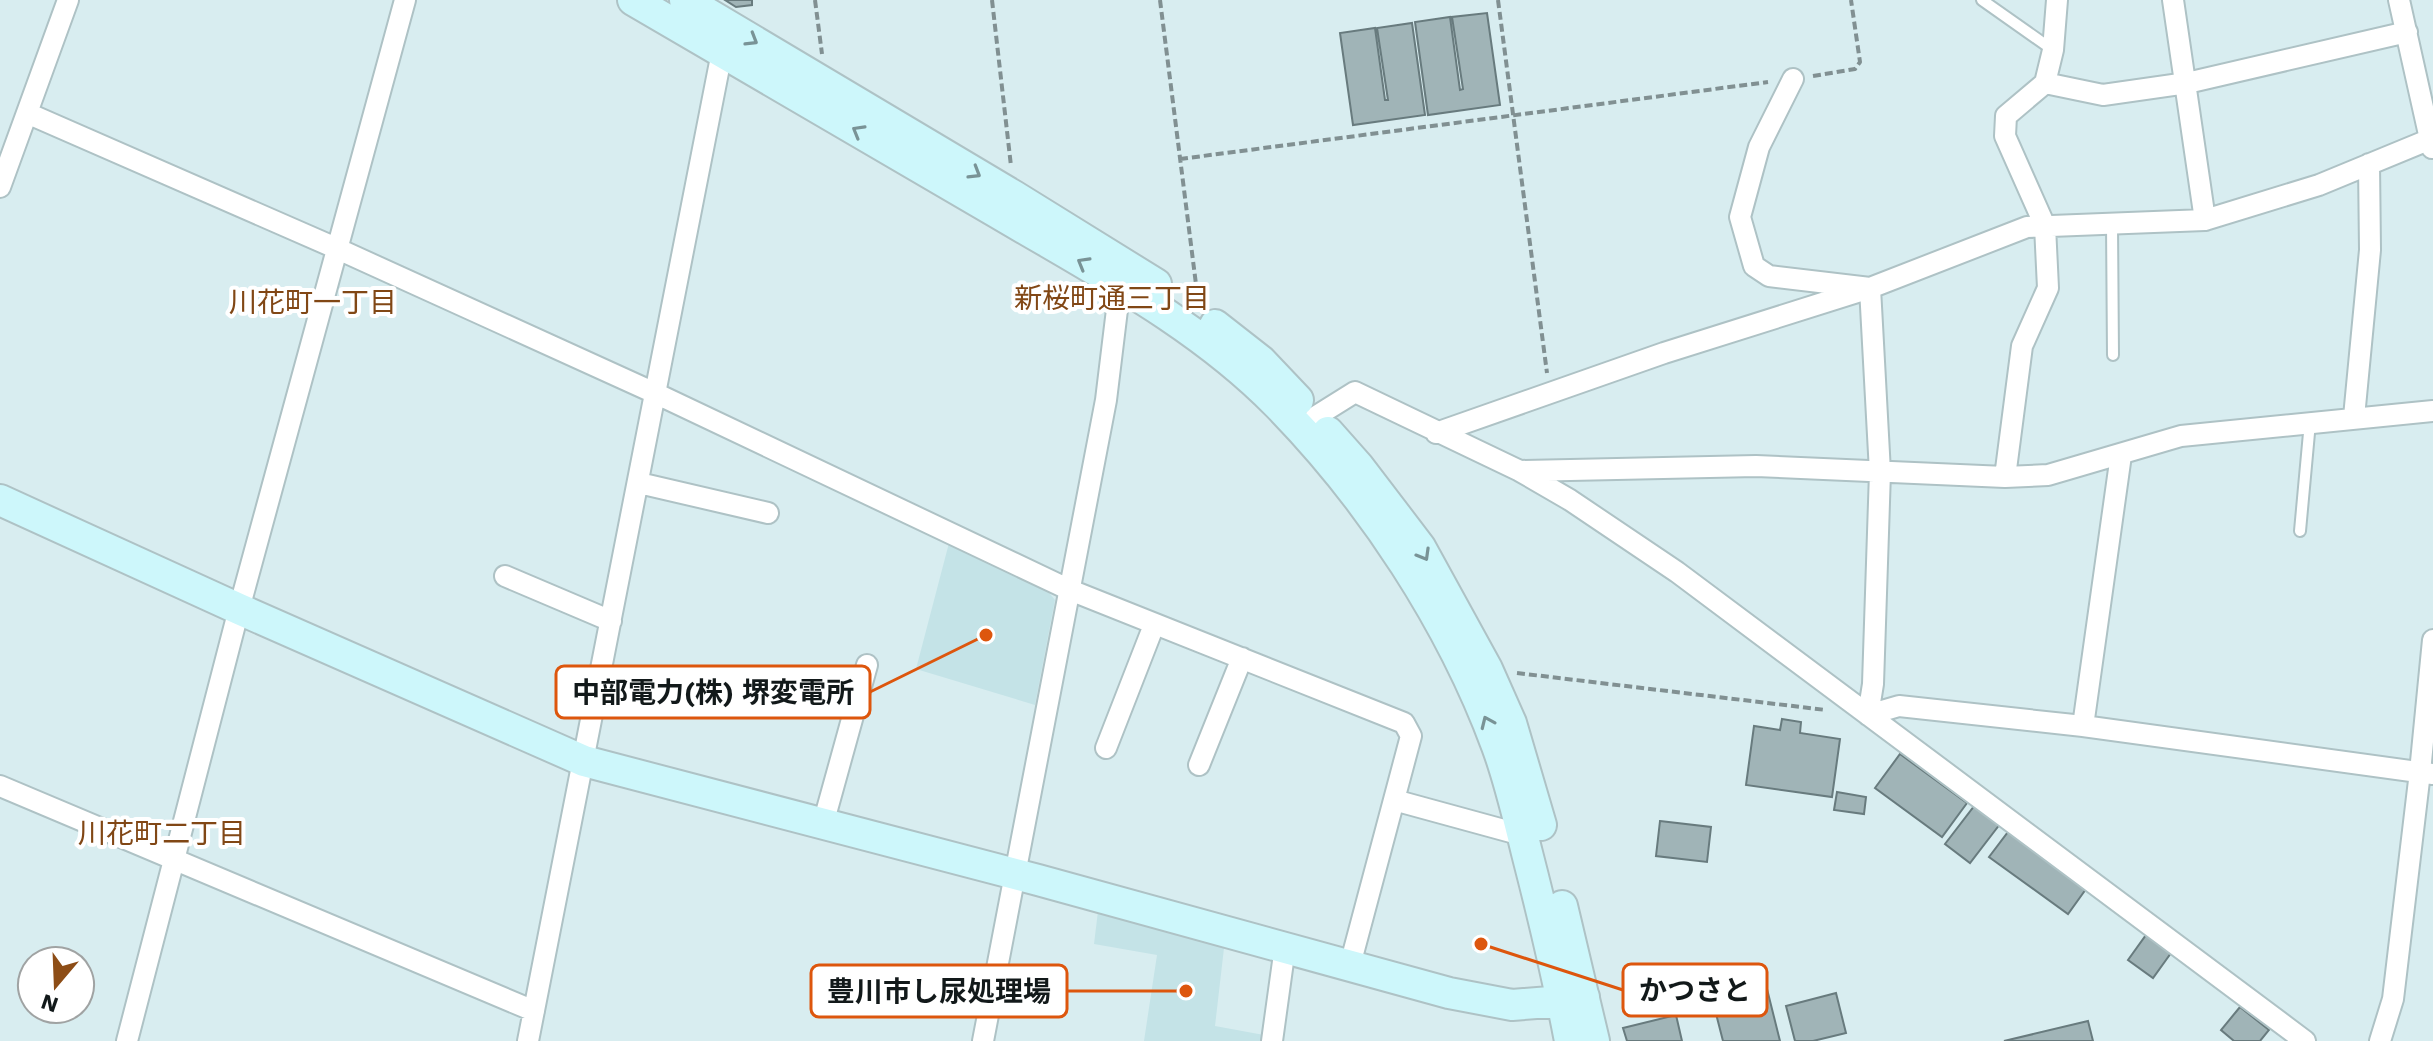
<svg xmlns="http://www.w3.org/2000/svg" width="2433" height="1041" font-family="'Work Sans','Noto Sans JP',sans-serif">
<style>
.built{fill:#c4e3e7}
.building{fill:#a0b4b7;stroke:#687b7e;stroke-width:2}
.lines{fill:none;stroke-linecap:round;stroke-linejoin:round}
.lane-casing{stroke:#aec2c5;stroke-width:14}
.street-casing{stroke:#aec2c5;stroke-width:24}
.secondary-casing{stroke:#aec2c5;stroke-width:34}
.path{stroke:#819092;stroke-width:4;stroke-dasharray:8 4;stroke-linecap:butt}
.lane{stroke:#fff;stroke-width:10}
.street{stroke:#fff;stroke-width:20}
.secondary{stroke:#cdf7fb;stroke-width:30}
.oneway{stroke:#799396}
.labels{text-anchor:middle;stroke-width:8;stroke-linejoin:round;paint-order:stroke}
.neighbourhood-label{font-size:28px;fill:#814715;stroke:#fff}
.leader{fill:none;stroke:#dd560d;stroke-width:3}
.callout-dot{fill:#dd560d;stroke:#fff;stroke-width:3}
.callout{fill:#fff;stroke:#dd560d;stroke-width:3}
.callout-label{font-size:28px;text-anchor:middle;font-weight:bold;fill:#12191a}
</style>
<rect width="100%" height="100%" fill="#d8edf0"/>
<!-- built -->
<path class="built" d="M 949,543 L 1046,589 L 1055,600 L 1035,705 L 916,669 Z
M 1098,911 L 1224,948 L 1215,1026 L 1264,1035 L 1263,1041 L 1144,1041 L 1157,955 L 1094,944 Z"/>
<!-- building -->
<path class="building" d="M 725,0 L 752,0 L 752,5 L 736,7 Z
M 1487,13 L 1500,105 L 1428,115 L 1415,22 L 1450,17 L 1460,90 L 1463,89 L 1452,17 Z
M 1412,23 L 1425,115 L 1353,125 L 1340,33 L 1375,28 L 1385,100 L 1388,100 L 1377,28 Z
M 1782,719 L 1801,722 L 1800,733 L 1840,739 L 1832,797 L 1746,785 L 1754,726 L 1780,730 Z
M 1900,754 L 1967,803 L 1942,837 L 1875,788 Z
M 1837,792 L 1866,797 L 1864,814 L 1834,810 Z
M 1975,805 L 2000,824 L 1970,863 L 1945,844 Z
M 1660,821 L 1711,827 L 1707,862 L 1656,856 Z
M 2008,832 L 2086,889 L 2068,914 L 1989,857 Z
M 2146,935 L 2171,953 L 2153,978 L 2128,960 Z
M 1767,989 L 1780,1041 L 1723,1041 L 1713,1002 Z
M 1836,993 L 1846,1033 L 1813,1041 L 1795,1041 L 1786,1006 Z
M 2240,1007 L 2269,1030 L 2260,1041 L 2234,1041 L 2221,1030 Z
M 1676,1015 L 1682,1041 L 1627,1041 L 1623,1028 Z
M 2088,1021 L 2093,1041 L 2004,1041 Z"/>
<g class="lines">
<defs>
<path id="lane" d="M 1982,0 L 2053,50
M 2112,224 L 2113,355
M 2300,531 L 2310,422"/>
<path id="street" d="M 2173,0 L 2205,220
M 2399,0 L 2432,148
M 1793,79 L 1759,147 L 1740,217 L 1754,266 L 1769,276 L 1870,288 L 1880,472 L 1873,684 L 1868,715
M 2045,83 L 2103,95 L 2187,83 L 2407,32
M 27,113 L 338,249 L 657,394 L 1070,590 L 1404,723 L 1411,736 L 1350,965
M 0,187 L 68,0
M 1315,417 L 1355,392 L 1520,471 L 1570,500 L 1677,572 L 2305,1041
M 2354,417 L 2370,250 L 2369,164
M 1436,433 L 1664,353 L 1870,288 L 2027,227 L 2205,220 L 2319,185 L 2433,138
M 1520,471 L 1756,466 L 2005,477 L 2048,475 L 2181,436 L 2433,411
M 2005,477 L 2022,346 L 2048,288 L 2045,226 L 2005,136 L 2006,116 L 2045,83 L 2053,50 L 2057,0
M 639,483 L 768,513
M 505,576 L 611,621
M 1868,715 L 1899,706 L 2083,726 L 2433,774
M 2083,726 L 2121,455
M 1106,748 L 1154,625
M 1199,765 L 1242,658
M 0,786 L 534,1011
M 1394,800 L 1522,835
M 823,824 L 867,665
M 127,1041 L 239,609 L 405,0
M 528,1041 L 722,52
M 983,1041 L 1106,400 L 1120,285
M 1272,1041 L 1285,947
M 2380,1041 L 2393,999 L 2420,772 L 2433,640"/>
<path id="secondary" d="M 633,0 C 755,70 876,142 998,213 C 1094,270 1199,324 1278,405 C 1371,500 1451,622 1497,746 C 1510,781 1518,817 1527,853 C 1543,915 1558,978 1570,1041
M 685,0 L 1014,196 L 1156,284
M 1215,325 L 1261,361 L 1298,400
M 1328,432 L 1359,467 L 1420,547 L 1487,669 L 1511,723 L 1541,825
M 0,500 L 239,609 L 584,761 L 1038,880 L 1449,993 L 1512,1005 L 1563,1001 L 1584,997
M 1562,906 L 1594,1041"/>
</defs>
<!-- lane casing -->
<use href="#lane" class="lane-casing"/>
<!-- street casing -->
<use href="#street" class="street-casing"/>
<!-- secondary casing -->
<use href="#secondary" class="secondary-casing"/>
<!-- path -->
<path class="path" d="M 815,0 L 822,54
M 992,0 L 1011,166
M 1160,0 L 1199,308
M 1498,0 L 1547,373
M 1813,76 L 1855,69 L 1860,62 L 1851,0
M 1180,159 L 1768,82
M 1517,673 L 1826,710"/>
<!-- lane -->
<use href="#lane" class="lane"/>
<!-- street -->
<use href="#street" class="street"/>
<!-- secondary -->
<use href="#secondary" class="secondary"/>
</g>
<!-- one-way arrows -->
<defs><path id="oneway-chevron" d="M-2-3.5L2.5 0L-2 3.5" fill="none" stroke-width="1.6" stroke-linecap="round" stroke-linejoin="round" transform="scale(2)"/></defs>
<g class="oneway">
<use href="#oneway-chevron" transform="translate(752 40) rotate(31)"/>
<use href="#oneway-chevron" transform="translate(858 131) rotate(-150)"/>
<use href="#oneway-chevron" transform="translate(975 173) rotate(31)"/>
<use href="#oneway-chevron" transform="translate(1083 263) rotate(-150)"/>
<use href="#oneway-chevron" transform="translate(1424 555) rotate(60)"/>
<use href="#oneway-chevron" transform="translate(1487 722) rotate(-114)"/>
</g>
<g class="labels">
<!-- neighbourhood labels -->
<g class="neighbourhood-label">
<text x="1112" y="308">新桜町通三丁目</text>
<text x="313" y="312">川花町一丁目</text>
<text x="162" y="843">川花町二丁目</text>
</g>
</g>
<!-- callouts -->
<path class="leader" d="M986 635L870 692M1481 944L1623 990M1186 991L1067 991"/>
<g class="callout-dot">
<circle cx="986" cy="635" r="8"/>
<circle cx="1481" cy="944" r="8"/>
<circle cx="1186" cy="991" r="8"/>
</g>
<g class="callout">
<rect x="556" y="666" width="314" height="52" rx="8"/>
<rect x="1623" y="964" width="144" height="52" rx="8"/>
<rect x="811" y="965" width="256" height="52" rx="8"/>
</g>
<g class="callout-label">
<text x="713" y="702">中部電力(株) 堺変電所</text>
<text x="1695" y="1000">かつさと</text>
<text x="939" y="1001">豊川市し尿処理場</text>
</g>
<!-- north arrow -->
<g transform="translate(56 985) rotate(199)"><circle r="38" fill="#ffffff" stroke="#a0a3a3" stroke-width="2"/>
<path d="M0-6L14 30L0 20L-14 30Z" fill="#8d4d16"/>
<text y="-12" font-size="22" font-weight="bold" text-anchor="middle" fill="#12191a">N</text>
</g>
</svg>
